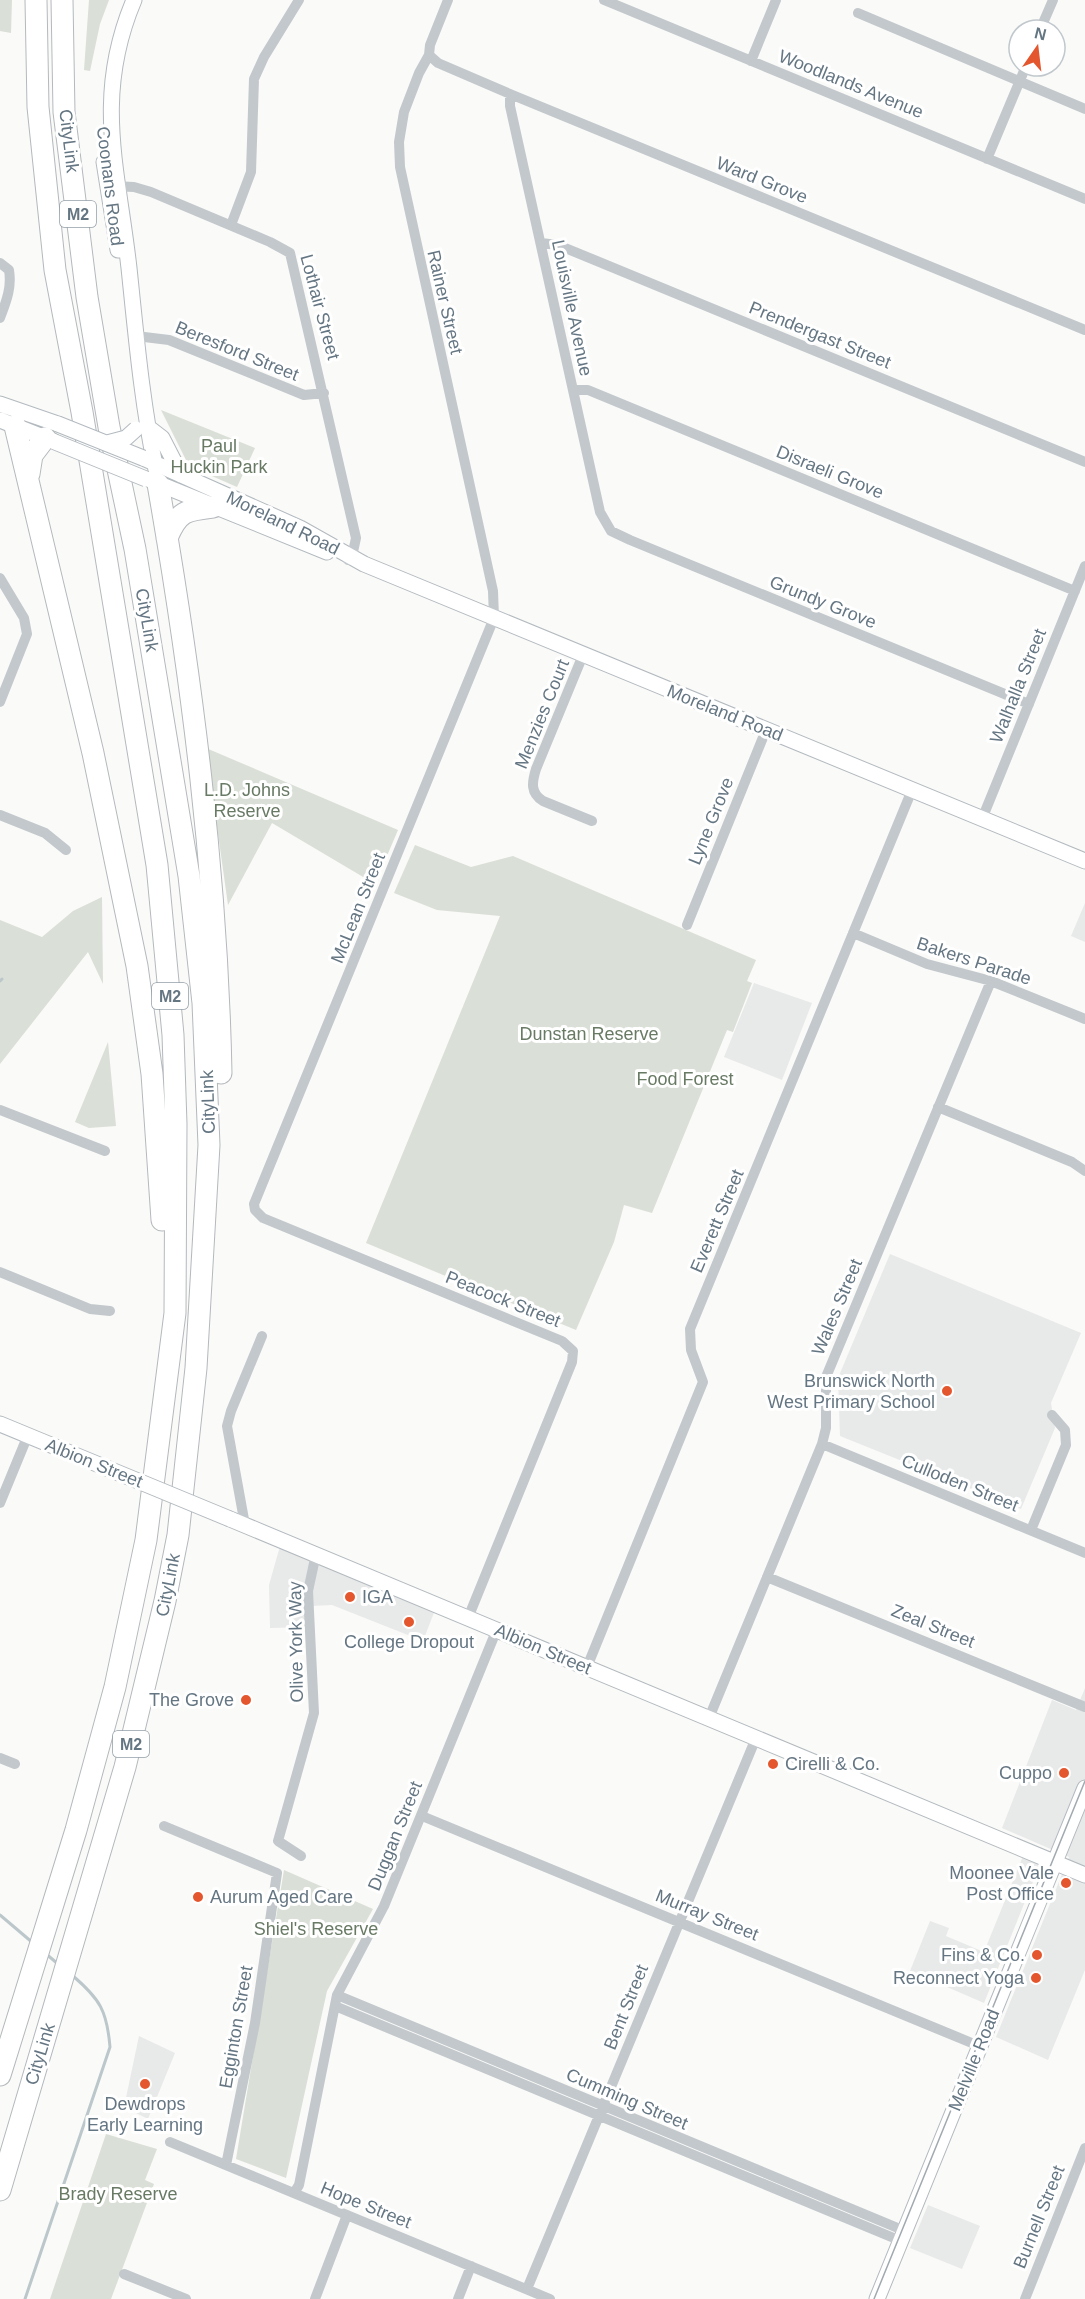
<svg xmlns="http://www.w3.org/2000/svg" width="1085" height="2299" font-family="Helvetica,sans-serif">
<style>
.built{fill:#e8e9e9}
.green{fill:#dadfd7}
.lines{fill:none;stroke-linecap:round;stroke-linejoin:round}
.stream{stroke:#bbc7cb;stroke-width:3}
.secondary-casing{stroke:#b3babf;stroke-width:17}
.highway-casing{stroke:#b4b9bd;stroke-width:23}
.street{stroke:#c3c8cc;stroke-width:10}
.secondary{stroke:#fff;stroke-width:15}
.highway{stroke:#fff;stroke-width:21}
.tram{stroke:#a2aab0;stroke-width:1.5}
.secondary-bridge-casing{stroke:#b3babf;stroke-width:17;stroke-linecap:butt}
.secondary-bridge{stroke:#fff;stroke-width:15}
.poi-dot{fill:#e4572e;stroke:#fff;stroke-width:2}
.labels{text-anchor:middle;stroke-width:6;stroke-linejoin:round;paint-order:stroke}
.shield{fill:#fff;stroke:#939fa8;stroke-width:1.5}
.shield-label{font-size:16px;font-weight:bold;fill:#657683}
.street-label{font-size:18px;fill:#657683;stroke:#fff}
.park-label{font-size:18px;fill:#687a64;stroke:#fff}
.poi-label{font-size:18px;fill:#657683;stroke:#fff;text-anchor:end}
</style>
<rect width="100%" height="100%" fill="#fafaf8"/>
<!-- built -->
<path class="built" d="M 1085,903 L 1085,942 L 1071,936 Z
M 754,983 L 812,1003 L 782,1080 L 724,1057 Z
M 890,1254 L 1081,1333 L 1051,1403 L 1055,1428 L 1021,1509 L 840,1436 L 838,1378 Z
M 280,1546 L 435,1610 L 423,1641 L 332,1605 L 311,1606 L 312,1627 L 270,1628 L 269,1585 Z
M 1085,1688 L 1085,1970 L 1048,2060 L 996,2037 L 1069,1857 L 1002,1828 L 1052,1700 L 1076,1710 Z
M 1023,1856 L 1041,1862 L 984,2003 L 910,1971 L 930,1921 L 949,1928 L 946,1936 L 984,1952 Z
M 139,2036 L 175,2053 L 148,2119 L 124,2107 Z
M 928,2205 L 980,2226 L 962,2269 L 910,2248 Z"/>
<!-- green -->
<path class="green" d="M 0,0 L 12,0 L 11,33 L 0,31 Z
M 89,0 L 109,0 L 100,24 L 90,71 L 84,70 Z
M 161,410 L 255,448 L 237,487 L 189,466 Z
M 206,748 L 398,830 L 375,884 L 272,823 L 228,905 Z
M 415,845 L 471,867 L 513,856 L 756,960 L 747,981 L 752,983 L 733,1032 L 727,1030 L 652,1213 L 624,1205 L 614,1242 L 576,1330 L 366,1243 L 500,916 L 437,910 L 394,893 Z
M 102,897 L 103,984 L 88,952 L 0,1064 L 0,920 L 42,937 L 73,911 Z
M 108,1042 L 116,1126 L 89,1128 L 75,1122 Z
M 284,1870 L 373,1909 L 327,1991 L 286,2178 L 236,2159 Z
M 106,2134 L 157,2149 L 145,2180 L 154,2184 L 111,2299 L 50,2299 Z"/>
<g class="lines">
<!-- stream -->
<path class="stream" d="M 0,981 L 2,979
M 0,1915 L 33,1943
M 45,1953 L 58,1964
M 25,2299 L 110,2047 C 107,2011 100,1999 73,1976"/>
<defs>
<path id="secondary" d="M 134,0 C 93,97 118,169 129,268 C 136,335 142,404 156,470
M 104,162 L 118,250
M 0,404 L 58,424
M 0,420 L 53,441
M 149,428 L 162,438 L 181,475
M 143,458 L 300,528 L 364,564 L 1085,861
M 152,481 L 327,552
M 0,1424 L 109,1469
M 230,1519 L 1085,1875
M 877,2299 L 1085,1788"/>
<path id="highway" d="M 15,426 L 93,753 L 137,966 L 152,1074 L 162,1220
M 29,474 L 32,455 L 45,438
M 158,484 C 192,679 217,875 221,1073
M 167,538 C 178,511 186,510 213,507
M 0,2075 L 76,1830 L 115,1687 L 146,1540 L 175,1313 L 176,1124 L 173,1035 L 157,865 L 82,412 L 55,270 L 38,107 L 36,0
M 0,2190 L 125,1767 L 165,1601 L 178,1535 L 196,1368 L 209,1145 L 203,1003 L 189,876 L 135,549 L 109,427 L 87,297 L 64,112 L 62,0"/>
</defs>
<!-- secondary casing -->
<use href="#secondary" class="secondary-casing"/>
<!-- highway casing -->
<use href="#highway" class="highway-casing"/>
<!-- street -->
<path class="street" d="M 448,0 L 430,45 L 429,55 L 419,73 L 404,112 L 399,142 L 400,167 L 493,591 L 494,618 L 254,1204 L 255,1210 L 263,1218 L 562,1341 L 573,1351 L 572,1362 L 468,1618
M 604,0 L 1085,199
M 858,13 L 1085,109
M 1040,30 L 1053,0
M 429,55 L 438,63 L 510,94 L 1085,330
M 751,61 L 776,0
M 510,94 L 510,106 L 600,512 L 611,531 L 630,540 L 1029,704
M 987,159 L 1026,66
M 112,186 L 134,187 L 151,192 L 270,242 L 290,253 L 356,538 L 353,552 L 348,560
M 231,225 L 251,172 L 254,79 L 264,57 L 299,0
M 541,243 L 558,245 L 1085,462
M 0,263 L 9,270 C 12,288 6,302 0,318
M 136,336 L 169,340 L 304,395 L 324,393
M 573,390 L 588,390 L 1075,591
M 0,578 L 24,618 L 27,634 L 0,702
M 583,655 L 536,769 C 532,782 530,793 543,801 L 592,821
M 0,815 L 45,833 L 66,850
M 982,819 L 1085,566
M 687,925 L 766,730
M 853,933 L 927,964 L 991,981 L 1085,1019
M 938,1107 L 1072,1162 L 1085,1171
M 0,1110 L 105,1151
M 0,1272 L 90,1309 L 110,1311
M 822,1444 L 1085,1553
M 0,1503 L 28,1435
M 245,1525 L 227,1426 L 231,1411 L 262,1336
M 1031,1530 L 1066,1445 L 1065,1430 L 1052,1415
M 767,1577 L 1085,1707
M 587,1667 L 703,1382 L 691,1350 L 690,1329 L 912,790
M 709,1718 L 822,1444 L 826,1428 L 826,1377 L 991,981
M 0,1758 L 15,1764
M 422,1816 L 979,2046
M 164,1826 L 277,1873 L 255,2023 L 226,2165
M 301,1856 L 278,1841 L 314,1713 L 308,1591 L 316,1554
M 337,1995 L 905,2231
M 335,2006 L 901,2241
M 170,2142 L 550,2299
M 294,2193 L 299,2185 L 337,1995 L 384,1906 L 497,1629
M 124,2274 L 186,2299
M 527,2289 L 756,1738
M 315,2299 L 347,2215
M 458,2299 L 471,2266
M 1025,2299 L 1085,2148"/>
<!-- secondary -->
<use href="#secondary" class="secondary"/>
<!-- highway -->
<use href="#highway" class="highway"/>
<!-- tram -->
<path class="tram" d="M 874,2299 L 1085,1781"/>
<defs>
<path id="secondary-bridge" d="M 58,424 L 143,458
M 55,442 L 146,479
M 107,443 L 126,438 L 136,429
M 109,1469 L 230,1519"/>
</defs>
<!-- secondary-bridge casing -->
<use href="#secondary-bridge" class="secondary-bridge-casing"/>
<!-- secondary-bridge -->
<use href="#secondary-bridge" class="secondary-bridge"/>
</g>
<!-- markers -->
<g class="poi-dot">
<circle cx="947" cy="1391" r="6"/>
<circle cx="350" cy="1597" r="6"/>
<circle cx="409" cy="1622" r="6"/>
<circle cx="246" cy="1700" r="6"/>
<circle cx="773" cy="1764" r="6"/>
<circle cx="1064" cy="1773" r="6"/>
<circle cx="1066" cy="1883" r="6"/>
<circle cx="198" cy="1897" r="6"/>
<circle cx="1037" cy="1955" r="6"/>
<circle cx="1036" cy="1978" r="6"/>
<circle cx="145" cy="2084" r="6"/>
</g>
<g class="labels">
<!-- shield labels -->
<g class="shield">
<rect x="60" y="201" width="36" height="26" rx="4.5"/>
<rect x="152" y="983" width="36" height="26" rx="4.5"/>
<rect x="113" y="1731" width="36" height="26" rx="4.5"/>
</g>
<g class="shield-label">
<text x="78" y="220">M2</text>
<text x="170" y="1002">M2</text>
<text x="131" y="1750">M2</text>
</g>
<!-- street labels -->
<g class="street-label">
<text transform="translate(851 84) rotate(22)" y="6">Woodlands Avenue</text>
<text transform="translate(69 141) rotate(83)" y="6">CityLink</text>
<text transform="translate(762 180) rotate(22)" y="6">Ward Grove</text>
<text transform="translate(110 186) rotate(83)" y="6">Coonans Road</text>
<text transform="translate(445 302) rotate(77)" y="6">Rainer Street</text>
<text transform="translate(320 307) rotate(75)" y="6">Lothair Street</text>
<text transform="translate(572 308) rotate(78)" y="6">Louisville Avenue</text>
<text transform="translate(820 335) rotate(22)" y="6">Prendergast Street</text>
<text transform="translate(237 351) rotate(22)" y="6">Beresford Street</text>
<text transform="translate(830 472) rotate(22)" y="6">Disraeli Grove</text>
<text transform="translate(283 523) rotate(26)" y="6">Moreland Road</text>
<text transform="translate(823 602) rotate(22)" y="6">Grundy Grove</text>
<text transform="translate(147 620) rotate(80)" y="6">CityLink</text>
<text transform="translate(1018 686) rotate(-68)" y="6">Walhalla Street</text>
<text transform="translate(725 713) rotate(22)" y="6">Moreland Road</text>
<text transform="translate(542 714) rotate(-68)" y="6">Menzies Court</text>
<text transform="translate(711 821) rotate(-68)" y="6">Lyne Grove</text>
<text transform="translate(358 908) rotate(-68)" y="6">McLean Street</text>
<text transform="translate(974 961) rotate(18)" y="6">Bakers Parade</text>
<text transform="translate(208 1102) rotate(-92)" y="6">CityLink</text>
<text transform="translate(717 1221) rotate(-67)" y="6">Everett Street</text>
<text transform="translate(503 1299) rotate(22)" y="6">Peacock Street</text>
<text transform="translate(837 1307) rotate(-67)" y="6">Wales Street</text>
<text transform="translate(94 1463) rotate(22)" y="6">Albion Street</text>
<text transform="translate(960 1483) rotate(22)" y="6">Culloden Street</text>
<text transform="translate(168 1585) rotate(-79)" y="6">CityLink</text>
<text transform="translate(933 1626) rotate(22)" y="6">Zeal Street</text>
<text transform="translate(296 1642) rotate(-91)" y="6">Olive York Way</text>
<text transform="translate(543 1649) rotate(23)" y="6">Albion Street</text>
<text transform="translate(395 1836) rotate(-68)" y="6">Duggan Street</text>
<text transform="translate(707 1915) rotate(22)" y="6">Murray Street</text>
<text transform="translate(626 2007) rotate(-68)" y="6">Bent Street</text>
<text transform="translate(236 2027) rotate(-80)" y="6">Egginton Street</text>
<text transform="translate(40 2054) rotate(-73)" y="6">CityLink</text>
<text transform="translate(974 2060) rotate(-68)" y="6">Melville Road</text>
<text transform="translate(627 2099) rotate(23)" y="6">Cumming Street</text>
<text transform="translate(366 2205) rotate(22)" y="6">Hope Street</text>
<text transform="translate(1039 2217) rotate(-68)" y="6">Burnell Street</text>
</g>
<!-- park labels -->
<g class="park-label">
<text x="219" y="452">Paul<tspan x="219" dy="21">Huckin Park</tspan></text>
<text x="247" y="796">L.D. Johns<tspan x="247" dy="21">Reserve</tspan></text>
<text x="589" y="1040">Dunstan Reserve</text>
<text x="685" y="1085">Food Forest</text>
<text x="316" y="1935">Shiel's Reserve</text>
<text x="118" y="2200">Brady Reserve</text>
</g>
<!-- poi labels -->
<g class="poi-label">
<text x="935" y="1387">Brunswick North<tspan x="935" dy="21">West Primary School</tspan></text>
<text x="362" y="1603" text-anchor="start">IGA</text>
<text x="409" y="1648" text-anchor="middle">College Dropout</text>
<text x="234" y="1706">The Grove</text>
<text x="785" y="1770" text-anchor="start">Cirelli &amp; Co.</text>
<text x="1052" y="1779">Cuppo</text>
<text x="1054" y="1879">Moonee Vale<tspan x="1054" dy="21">Post Office</tspan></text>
<text x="210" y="1903" text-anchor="start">Aurum Aged Care</text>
<text x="1025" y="1961">Fins &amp; Co.</text>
<text x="1024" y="1984">Reconnect Yoga</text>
<text x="145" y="2110" text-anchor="middle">Dewdrops<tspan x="145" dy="21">Early Learning</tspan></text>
</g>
</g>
<!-- north arrow -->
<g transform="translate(1037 48) rotate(14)"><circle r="28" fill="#ffffff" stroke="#c1c8cd" stroke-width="1.5"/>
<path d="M0-4.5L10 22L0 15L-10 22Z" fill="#e4572e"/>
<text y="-9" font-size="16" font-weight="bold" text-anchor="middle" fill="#657683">N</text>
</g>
</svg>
